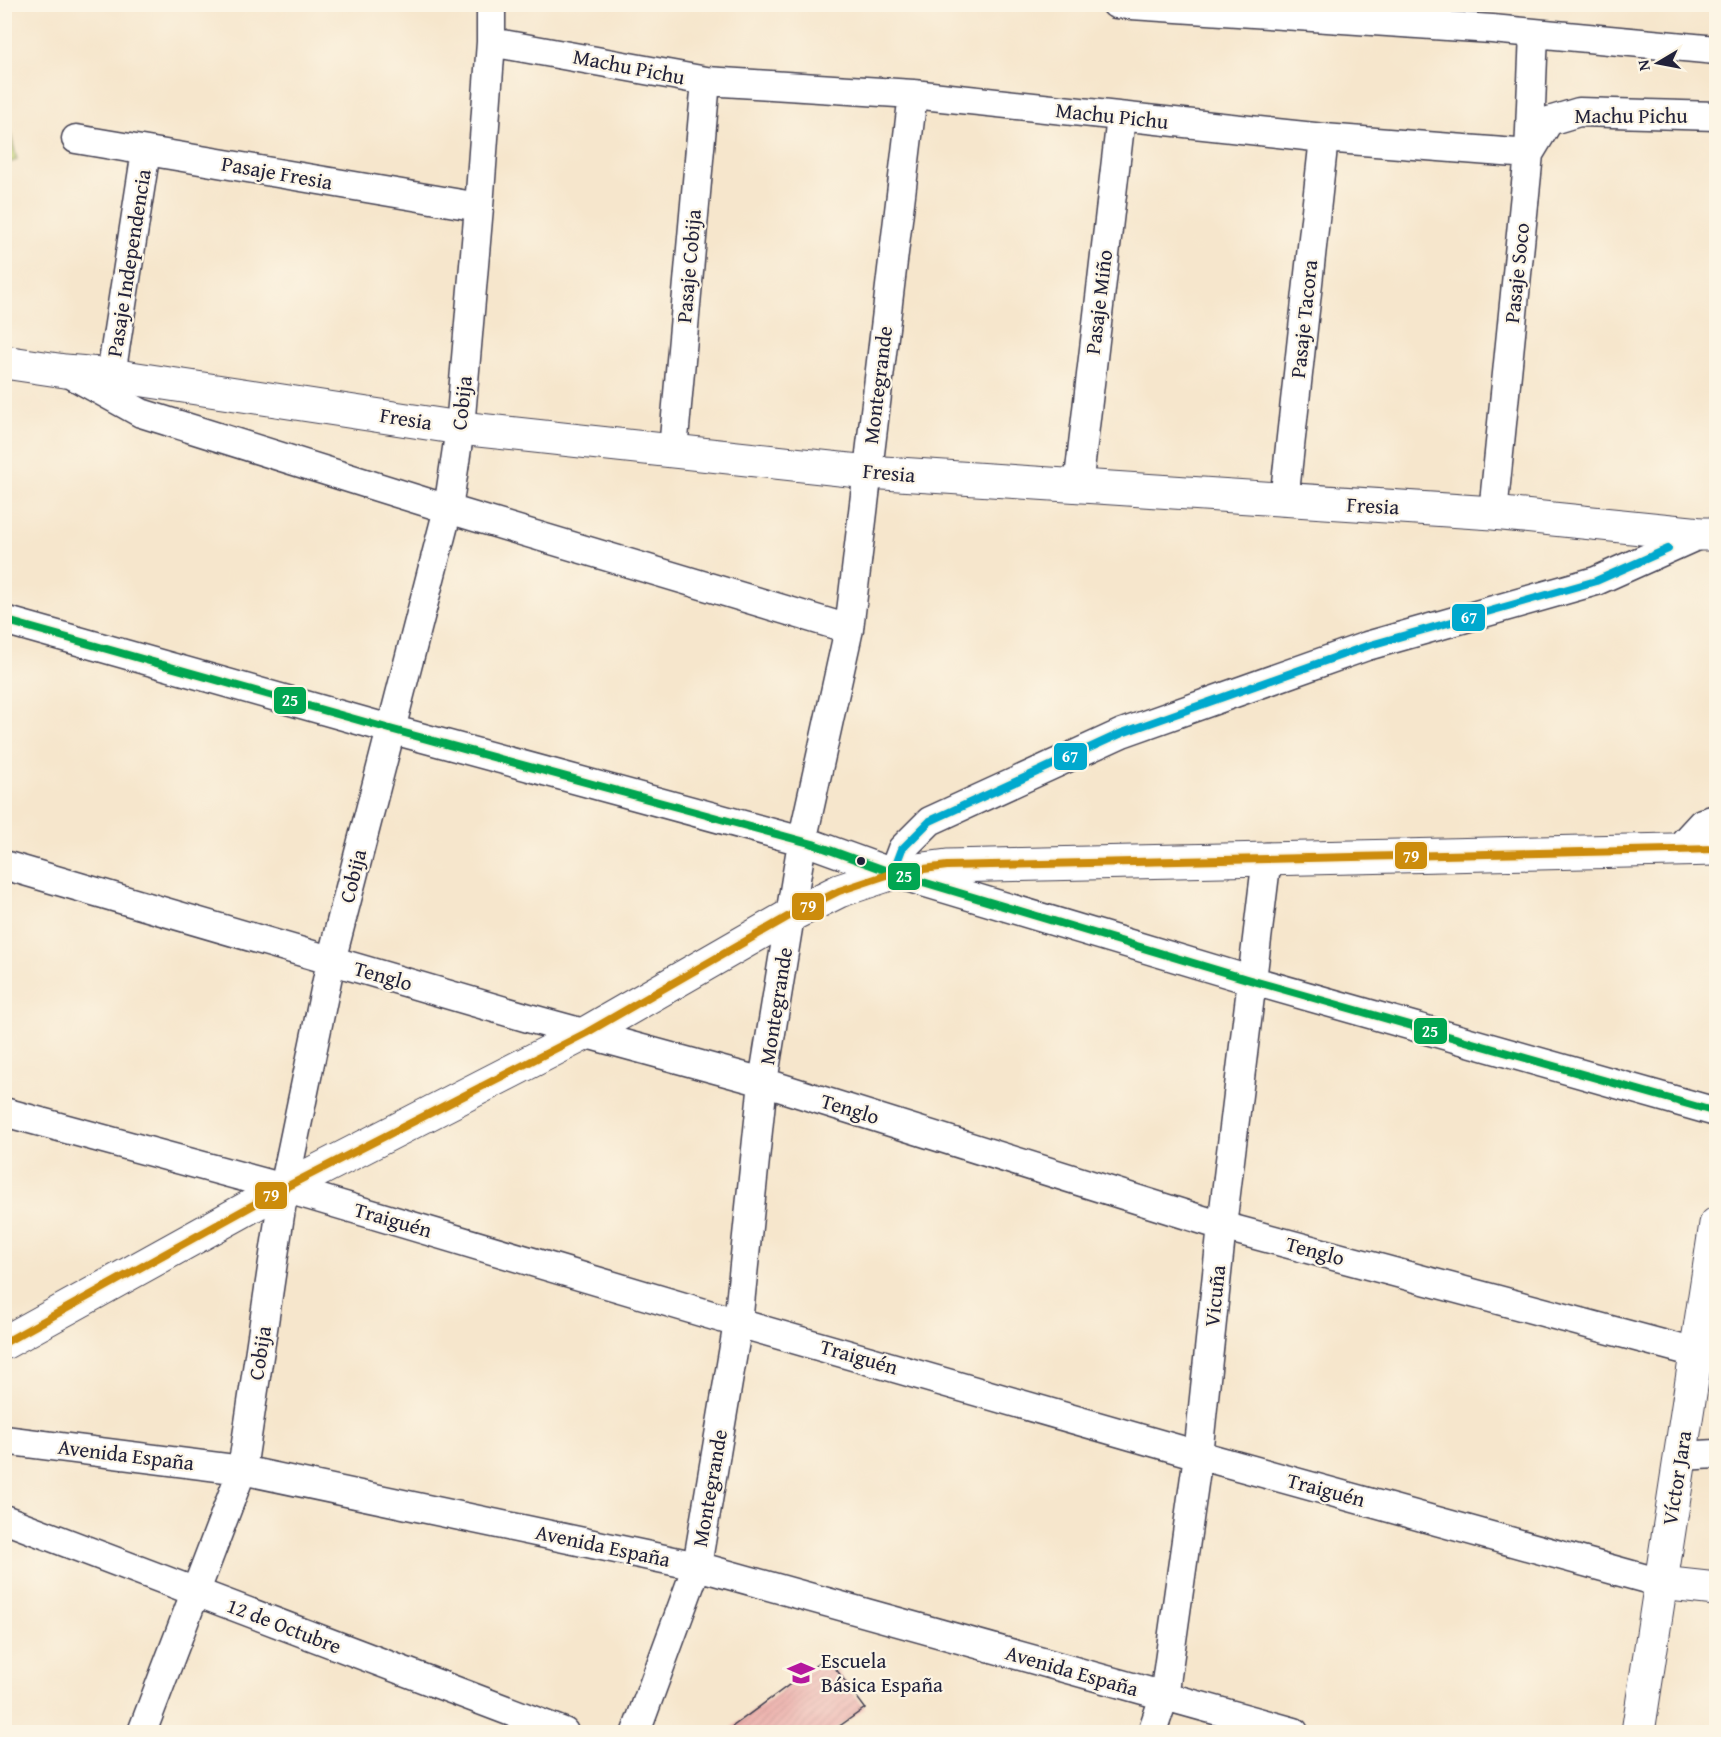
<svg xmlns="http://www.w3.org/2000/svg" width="1721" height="1737" font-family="'Gentium Book Plus',serif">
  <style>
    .green { fill: #c3d375; stroke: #727a58; stroke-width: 1.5 }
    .building { fill: url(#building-hatch) }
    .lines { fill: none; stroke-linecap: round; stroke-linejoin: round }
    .service-casing { stroke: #423f51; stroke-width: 17 }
    .minor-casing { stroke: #423f51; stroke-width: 31 }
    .tertiary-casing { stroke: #423f51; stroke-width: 35 }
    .secondary-casing { stroke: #423f51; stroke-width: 35 }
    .service { stroke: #fff; stroke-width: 15 }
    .minor { stroke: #fff; stroke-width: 28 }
    .tertiary { stroke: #fff; stroke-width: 33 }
    .secondary { stroke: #fff; stroke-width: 33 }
    .bus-1-casing { stroke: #fcf5e5; stroke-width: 12 }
    .bus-2-casing { stroke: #fcf5e5; stroke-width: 12 }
    .bus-3-casing { stroke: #fcf5e5; stroke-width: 12 }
    .bus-1 { stroke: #00a651; stroke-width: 8 }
    .bus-2 { stroke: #00a9ce; stroke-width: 8 }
    .bus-3 { stroke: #cc8c0c; stroke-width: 8 }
    .bus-dot { fill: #22223b; stroke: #fcf5e5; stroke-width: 2 }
    .labels { text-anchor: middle; stroke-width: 4.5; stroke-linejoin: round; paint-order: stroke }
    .street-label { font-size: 21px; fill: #22223b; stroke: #fcf5e5 }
    .poi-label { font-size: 21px; fill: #22223b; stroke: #fcf5e5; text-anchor: start }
    .line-badge { stroke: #fcf5e5; stroke-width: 2 }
    .badge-label { font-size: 16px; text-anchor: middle; font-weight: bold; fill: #fff }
  </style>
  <defs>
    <pattern id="building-hatch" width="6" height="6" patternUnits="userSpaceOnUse" patternTransform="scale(1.5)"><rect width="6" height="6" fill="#ecaeaa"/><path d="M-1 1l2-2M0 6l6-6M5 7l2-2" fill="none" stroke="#ca9593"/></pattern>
  </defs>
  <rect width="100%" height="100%" fill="#fcf5e5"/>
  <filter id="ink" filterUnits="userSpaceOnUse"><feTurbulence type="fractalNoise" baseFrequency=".0167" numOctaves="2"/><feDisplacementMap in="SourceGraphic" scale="12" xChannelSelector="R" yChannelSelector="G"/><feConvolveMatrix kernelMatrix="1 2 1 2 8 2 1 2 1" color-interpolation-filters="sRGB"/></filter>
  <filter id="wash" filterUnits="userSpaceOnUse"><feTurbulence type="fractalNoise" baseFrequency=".008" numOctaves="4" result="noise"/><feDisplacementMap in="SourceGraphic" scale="24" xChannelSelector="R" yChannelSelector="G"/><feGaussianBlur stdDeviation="1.35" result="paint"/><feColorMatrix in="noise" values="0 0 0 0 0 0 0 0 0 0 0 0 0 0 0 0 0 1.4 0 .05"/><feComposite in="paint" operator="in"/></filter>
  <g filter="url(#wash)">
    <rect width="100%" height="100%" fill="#f6e6cc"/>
    <path class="green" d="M4 109 17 160 5 164H4Z"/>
    <g id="blocks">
      <path class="building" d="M827 1657 865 1708 831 1732H736L732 1727Z"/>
    </g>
  </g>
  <g filter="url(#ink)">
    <use href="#blocks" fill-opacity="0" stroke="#423f51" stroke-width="1.5"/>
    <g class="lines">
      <defs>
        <path id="service" d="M1376 4 1408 13"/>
        <path id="minor" d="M1116 4 1492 29 1716 50
          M491 42 706 81 913 94 1324 138 1529 154 1549 121 1579 112 1716 116
          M76 139 479 207
          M67 372 141 413 448 509 849 629
          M111 375 146 151
          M673 450 706 81
          M1078 487 1121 117
          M1284 501 1324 138
          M1493 513 1529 154 1534 33
          M4 620 390 729 813 844 893 873 1250 980 1716 1112
          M1678 849 1702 823 1716 819
          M4 865 532 1019 763 1082 1222 1226 1696 1353
          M893 873 902 849 930 821 1122 733 1367 646 1596 581 1701 534
          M4 1112 284 1188 738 1323 1198 1455 1661 1583
          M4 1440 242 1470 697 1566 1294 1732
          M1681 1456 1716 1454
          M4 1519 564 1732
          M142 1732 242 1470 284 1188 331 961 448 509 460 428 479 207 491 42V4
          M636 1732 697 1566 700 1548 738 1323 763 1082 802 842 849 629 913 94
          M1152 1732 1164 1697 1198 1455 1222 1226 1267 857"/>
        <path id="tertiary" d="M4 362 65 371 111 375 460 428 868 472 1493 513 1701 534H1716
          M1661 1583 1716 1589"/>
        <path id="secondary" d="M4 1343 284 1188 586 1033 791 915 839 891 893 873 947 866 1716 849
          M1638 1732 1716 1224"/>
      </defs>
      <use href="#service" class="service-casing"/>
      <use href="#minor" class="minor-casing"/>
      <use href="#tertiary" class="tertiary-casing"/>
      <use href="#secondary" class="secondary-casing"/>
      <use href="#service" class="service"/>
      <use href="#minor" class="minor"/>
      <use href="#tertiary" class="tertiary"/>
      <use href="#secondary" class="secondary"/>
      <defs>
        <path id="bus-1" d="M4 620 390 729 813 844 893 873 1250 980 1716 1112"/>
        <path id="bus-2" d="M896 865 902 849 930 821 1122 733 1367 646 1596 581 1668 549"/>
        <path id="bus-3" d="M4 1343 284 1188 586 1033 791 915 839 891 893 873 947 866 1716 849"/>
      </defs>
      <use href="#bus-1" class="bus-1-casing"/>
      <use href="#bus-2" class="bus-2-casing"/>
      <use href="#bus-3" class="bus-3-casing"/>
      <use href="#bus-1" class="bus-1"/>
      <use href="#bus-2" class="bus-2"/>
      <use href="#bus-3" class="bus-3"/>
    </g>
  </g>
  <defs>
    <symbol id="school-bare" viewBox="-9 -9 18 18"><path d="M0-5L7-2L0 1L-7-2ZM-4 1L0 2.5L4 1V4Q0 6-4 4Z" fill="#b5179e" stroke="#fcf5e5" stroke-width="2.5" paint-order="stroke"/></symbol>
  </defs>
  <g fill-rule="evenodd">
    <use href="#school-bare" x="782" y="1654" width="38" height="38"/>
  </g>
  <circle class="bus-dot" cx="861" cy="861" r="5"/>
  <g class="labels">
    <g class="street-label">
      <text transform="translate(629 67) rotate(11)" y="7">Machu Pichu</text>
      <text transform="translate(1112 116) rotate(6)" y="7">Machu Pichu</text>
      <text x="1631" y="123">Machu Pichu</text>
      <text transform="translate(277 173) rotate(10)" y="7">Pasaje Fresia</text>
      <text transform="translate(129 263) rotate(-81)" y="7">Pasaje Independencia</text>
      <text transform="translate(689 266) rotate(-85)" y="7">Pasaje Cobija</text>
      <text transform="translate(1517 273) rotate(-84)" y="7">Pasaje Soco</text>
      <text transform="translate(1099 302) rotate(-83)" y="7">Pasaje Miño</text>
      <text transform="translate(1304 319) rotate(-84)" y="7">Pasaje Tacora</text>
      <text transform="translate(878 385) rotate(-83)" y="7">Montegrande</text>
      <text transform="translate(462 403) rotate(-84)" y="7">Cobija</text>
      <text transform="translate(406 419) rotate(9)" y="7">Fresia</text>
      <text transform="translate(889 473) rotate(5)" y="7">Fresia</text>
      <text transform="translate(1373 506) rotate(3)" y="7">Fresia</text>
      <text transform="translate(353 876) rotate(-76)" y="7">Cobija</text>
      <text transform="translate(383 976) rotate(16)" y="7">Tenglo</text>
      <text transform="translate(776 1006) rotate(-81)" y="7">Montegrande</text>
      <text transform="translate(850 1109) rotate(17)" y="7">Tenglo</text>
      <text transform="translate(393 1220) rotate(16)" y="7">Traiguén</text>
      <text transform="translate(1315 1251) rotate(15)" y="7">Tenglo</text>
      <text transform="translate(1215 1296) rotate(-84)" y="7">Vicuña</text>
      <text transform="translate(260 1353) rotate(-81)" y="7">Cobija</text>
      <text transform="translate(859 1357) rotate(16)" y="7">Traiguén</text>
      <text transform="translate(126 1455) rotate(7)" y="7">Avenida España</text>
      <text transform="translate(1677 1478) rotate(-81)" y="7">Víctor Jara</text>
      <text transform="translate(710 1488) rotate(-80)" y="7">Montegrande</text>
      <text transform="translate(1326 1490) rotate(15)" y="7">Traiguén</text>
      <text transform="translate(603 1546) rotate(12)" y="7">Avenida España</text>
      <text transform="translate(284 1626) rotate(21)" y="7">12 de Octubre</text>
      <text transform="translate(1072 1671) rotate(16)" y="7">Avenida España</text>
    </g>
    <g class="poi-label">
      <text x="821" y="1668">Escuela<tspan x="821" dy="24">Básica España</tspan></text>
    </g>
  </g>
  <g class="line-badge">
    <rect x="1451" y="603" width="35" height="29" rx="6" fill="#00a9ce"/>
    <rect x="273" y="686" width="34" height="29" rx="6" fill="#00a651"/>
    <rect x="1053" y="742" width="35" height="29" rx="6" fill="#00a9ce"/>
    <rect x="1394" y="841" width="34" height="29" rx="6" fill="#cc8c0c"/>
    <rect x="887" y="862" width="34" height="29" rx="6" fill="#00a651"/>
    <rect x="791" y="892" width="34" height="29" rx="6" fill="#cc8c0c"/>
    <rect x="1413" y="1017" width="35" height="28" rx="6" fill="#00a651"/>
    <rect x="254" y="1181" width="34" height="29" rx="6" fill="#cc8c0c"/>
  </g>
  <g class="badge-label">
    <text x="1469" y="623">67</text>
    <text x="290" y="706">25</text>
    <text x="1070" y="762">67</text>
    <text x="1411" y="862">79</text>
    <text x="904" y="882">25</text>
    <text x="808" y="912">79</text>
    <text x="1430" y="1037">25</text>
    <text x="271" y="1201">79</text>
  </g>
  <rect width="1721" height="1737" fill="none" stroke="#fcf5e5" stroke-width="24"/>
  <g transform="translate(1658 63) rotate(260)" stroke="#fcf5e5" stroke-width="4.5" paint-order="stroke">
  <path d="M0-4.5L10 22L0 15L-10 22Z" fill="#22223b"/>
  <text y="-9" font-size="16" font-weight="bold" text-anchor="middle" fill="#22223b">N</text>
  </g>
</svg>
